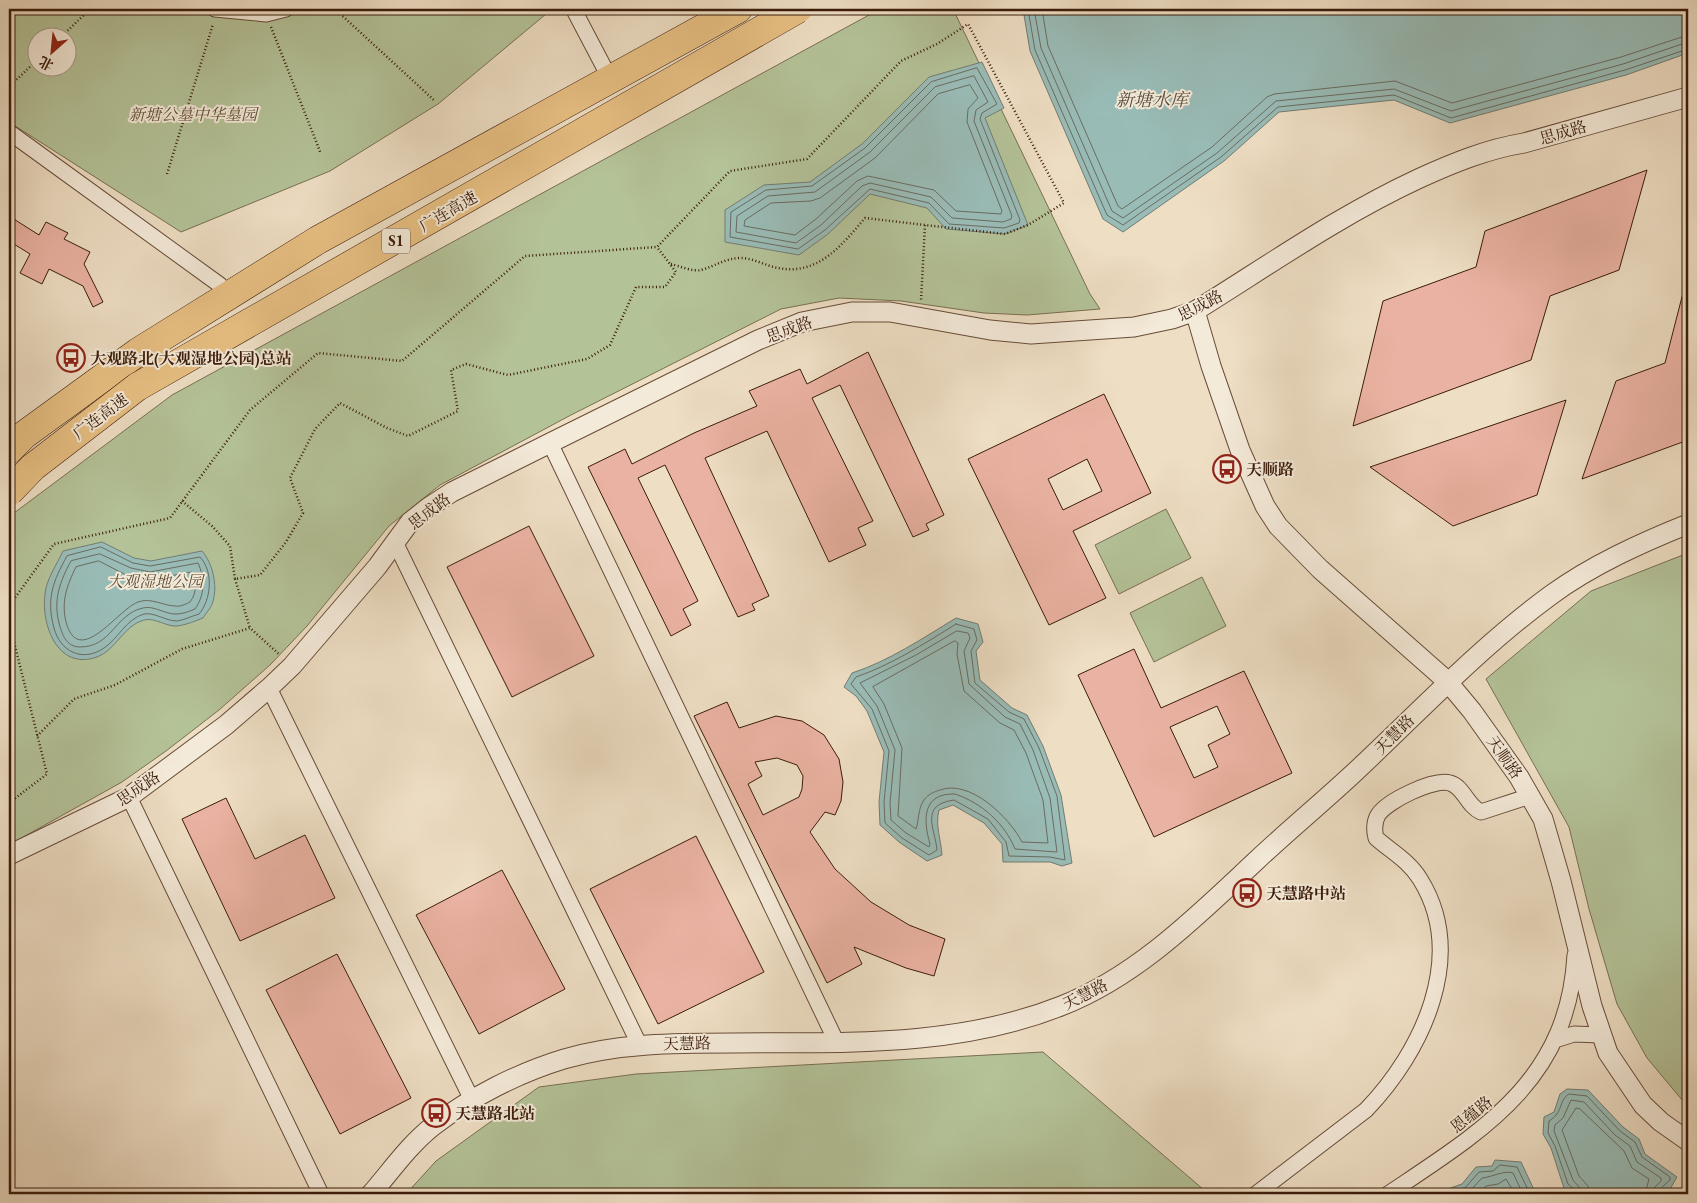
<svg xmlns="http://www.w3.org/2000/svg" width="1697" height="1203" font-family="'EB Garamond','Noto Serif SC',serif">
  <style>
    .green { fill: #b4c298; stroke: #786f52; fill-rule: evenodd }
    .water { fill: #99bcb7; stroke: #737c72 }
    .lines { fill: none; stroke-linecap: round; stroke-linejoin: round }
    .shore { stroke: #6a6c61; stroke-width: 1 }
    .building { fill: #eab2a2; stroke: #3b1c0b; fill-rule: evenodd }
    .minor-casing { stroke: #684c39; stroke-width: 17 }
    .tertiary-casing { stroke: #684c39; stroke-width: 21 }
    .motorway-casing { stroke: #3b1c0b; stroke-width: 29 }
    .path { stroke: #3b1c0b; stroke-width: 2.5; stroke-dasharray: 1 2.5; stroke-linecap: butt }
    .minor { stroke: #f4ead9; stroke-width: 15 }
    .tertiary { stroke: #f4ead9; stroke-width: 19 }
    .motorway { stroke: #e7bf82; stroke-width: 28 }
    .motorway-bridge-casing { stroke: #3b1c0b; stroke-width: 29; stroke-linecap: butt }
    .motorway-bridge { stroke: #e7bf82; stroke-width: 28 }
    .labels { text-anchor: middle; stroke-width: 4; stroke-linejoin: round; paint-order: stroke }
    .shield { fill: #f4ead9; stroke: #725a49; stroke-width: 1 }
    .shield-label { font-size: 15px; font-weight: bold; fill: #3b1c0b }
    .park-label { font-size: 16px; font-style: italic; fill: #5f4e35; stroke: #f4ead9 }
    .street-label { font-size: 16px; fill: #3b1c0b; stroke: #f4ead9 }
    .poi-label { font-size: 16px; font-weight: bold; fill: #3b1c0b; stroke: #f4ead9; text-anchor: start }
    .water-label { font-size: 18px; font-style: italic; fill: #574c3f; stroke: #f4ead9 }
  </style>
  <rect width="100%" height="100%" fill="#eedec4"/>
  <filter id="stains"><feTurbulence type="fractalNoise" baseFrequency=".004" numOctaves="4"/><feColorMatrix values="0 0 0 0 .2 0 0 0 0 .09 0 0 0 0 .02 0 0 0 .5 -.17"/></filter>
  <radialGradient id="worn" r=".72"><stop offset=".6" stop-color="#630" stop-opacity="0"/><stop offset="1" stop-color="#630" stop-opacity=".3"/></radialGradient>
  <path class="green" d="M9 9H552L438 104 330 171 181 232 9 122ZM38 38H68V68H38Z
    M880 9H953L1090 294 1100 309 1027 315 984 313 901 301 839 298 781 309 571 415 440 485 389 526 307 626 270 665 219 710 166 751 122 782 9 845V519L14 513 172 395Z
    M1166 509 1191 558 1119 594 1095 545Z
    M1688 553V1107L1647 1058 1617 1004 1589 909 1569 827 1486 679 1591 591Z
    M1202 577 1226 626 1154 662 1130 613Z
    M1043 1052 1204 1190 1200 1194H406L436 1161 539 1087 636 1074Z"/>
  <path class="water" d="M1023 9H1688V53L1626 75 1450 123 1394 100 1279 112 1224 161 1123 232 1103 219 1030 51Z
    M982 62 1004 108 985 118 1028 225 1005 234 946 229 927 208 870 194 828 234 799 255 725 242V210L764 185 810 182 862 144 929 77Z
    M102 542 134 558 151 561 202 551C212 562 218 585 213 601 212 607 206 613 203 618 195 621 186 625 177 626 167 627 154 617 144 620 124 625 116 650 97 657 57 671 41 624 45 594 46 580 57 564 63 551Z
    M956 618 978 624 983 642 976 651 980 680 1012 708 1027 715 1043 746 1061 795 1072 863 1062 866 1050 862H1003L1002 844 984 823 953 805 939 810C935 826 941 839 942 855L927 861 899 842 880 825 879 802 884 752 867 711 856 696 844 687 852 673C889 661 923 638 956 618Z
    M1567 1089 1588 1090 1623 1127 1639 1139 1645 1154 1677 1177 1669 1191 1653 1194H1573L1564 1188 1551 1148 1543 1134 1544 1117 1554 1112 1560 1094Z
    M1495 1160 1521 1162 1536 1194H1440L1442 1191 1462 1184 1476 1167 1492 1166Z"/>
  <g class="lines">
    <path class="shore" d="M1028 9 1035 50 1107 215 1123 225 1221 157 1278 107 1394 95 1451 118 1625 70 1688 49
      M1034 9 1041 48 1112 211 1123 218 1217 153 1276 101 1394 89 1451 111 1623 64 1688 42
      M1042 9 1048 46 1118 206 1122 209 1212 147 1267 97 1274 94 1395 81 1452 103 1621 57 1688 35
      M977 68 997 104 982 113 980 119 1020 220 1019 223 1004 228 949 224 929 203 870 189 825 230 798 249 730 237 731 212 766 190 812 186 865 148 931 82Z
      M974 76 988 102 976 110 974 121 1012 216 1011 219 1003 222 952 218 931 197 870 183 862 186 821 225 796 243 736 232 737 216 768 196 815 192 870 152 935 87Z
      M970 85 978 98 968 109 967 122 1002 211 1001 214 956 211 934 190 868 176 857 181 816 219 795 235 744 226 745 220 771 203 811 201 820 198 875 158 938 94Z
      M101 547 133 563 150 566 200 557C214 572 211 600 199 614 192 616 184 620 177 621 166 621 154 612 144 614 126 619 118 639 104 648 82 663 60 651 54 628 46 599 53 581 67 556Z
      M100 554 131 568 150 572 198 563C205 578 205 595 195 609 190 611 183 614 177 614 166 615 154 605 143 608 115 614 112 647 80 647 66 647 62 634 59 623 53 600 60 581 71 561Z
      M99 561 128 576 148 580 192 572C197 581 197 593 190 602 186 604 180 607 176 606 163 606 151 597 138 602 117 610 79 669 66 622 61 601 67 585 76 567Z
      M956 624 974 629 977 640 971 651 975 683 1009 712 1024 719 1039 748 1057 796 1065 860 1050 857 1009 856 1006 842 988 819 954 800C919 805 935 828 937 850L929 855 902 838 885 823 884 802 889 751 872 709 851 684 856 677C891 665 924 644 956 624Z
      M957 631 968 633 970 638 964 651 969 684 1005 717 1020 724 1033 750 1050 798 1057 852 1015 849C1005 824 982 803 955 794 922 793 923 820 930 844L929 847 906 833 891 820 890 803 895 750 877 706 860 683 916 655Z
      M955 641 958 643 957 654 964 691 1000 723 1014 730 1026 753 1043 800 1048 843 1022 842C1009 817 970 779 940 790 934 792 928 794 924 800 918 808 919 820 916 829L898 816 902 748 884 704 873 687Z
      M1447 1194 1465 1188 1479 1172 1493 1171 1500 1165 1517 1167 1530 1194
      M1467 1194 1482 1178C1493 1177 1503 1170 1513 1173L1523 1194
      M1478 1194 1486 1186 1498 1184 1506 1179 1515 1194
      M1575 1194 1574 1189 1568 1184 1555 1146 1548 1133 1549 1121C1564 1112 1558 1101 1569 1094L1587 1096 1620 1131 1635 1142 1642 1157 1670 1177V1180L1660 1189 1659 1194
      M1581 1194 1579 1187 1573 1180 1554 1131 1555 1125 1563 1118 1571 1100 1584 1102 1615 1135 1630 1146 1637 1162 1661 1178V1181L1655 1187 1653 1194
      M1589 1194 1588 1186 1579 1176 1562 1130 1576 1108 1580 1109 1624 1151 1632 1168 1649 1179 1645 1194"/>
  </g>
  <path class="building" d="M1647 170 1619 270 1550 296 1531 360 1353 426 1383 301 1476 267 1485 231Z
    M9 216 39 235 46 222 68 233 64 239 90 252 84 264 103 302 93 307 83 286 49 269 42 284 20 273 30 254 9 241Z
    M1684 289 1688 290V440L1582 479 1616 381 1665 363Z
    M868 352 944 515 926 524 929 530 913 537 840 385 812 398 873 521 858 528 866 545 829 562 767 431 705 458 769 596 752 604 755 610 738 617 665 465 638 478 698 601 683 609 691 625 671 636 588 467 625 449 632 464 694 433 757 406 749 391 800 369 807 384Z
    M1104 394 1151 493 1073 531 1106 598 1049 625 968 459ZM1087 459 1102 491 1063 510 1048 479Z
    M1566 400 1537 495 1453 526 1370 467Z
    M529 526 594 656 512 697 447 567Z
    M1134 649 1161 708 1244 671 1292 773 1154 837 1078 675ZM1217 706 1230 734 1208 745 1218 767 1194 778 1170 727Z
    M727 702 739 728 776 716 802 721 824 735 839 759 843 782 841 801 835 815 825 812 810 832 835 869 871 902 909 925 945 939 934 976 906 968 854 947 862 964 827 983 694 716ZM777 758 797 765 803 776 802 789 799 797 763 815 748 784 762 776 755 762Z
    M226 798 255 859 305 835 335 898 240 941 182 819Z
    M696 836 764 972 658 1024 590 889Z
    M502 870 565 989 479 1034 416 915Z
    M337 954 411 1098 340 1134 266 990Z"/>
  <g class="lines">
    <defs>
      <path id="minor" d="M215 9 266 14 286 9
        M579 9 575 12 606 71
        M9 132 220 285
        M550 443 836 1041
        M395 542 640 1046
        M269 688 472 1100
        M129 797 321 1194
        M1555 1040 1574 1034 1600 1035
        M1256 1194 1366 1110C1422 1052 1468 956 1420 879 1409 861 1392 852 1376 838 1374 830 1374 822 1378 815 1387 801 1434 778 1450 783 1464 787 1467 806 1481 812L1530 796
        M1388 1194C1482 1131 1568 1081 1575 955"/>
      <path id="tertiary" d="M1195 311 1211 366 1240 450 1265 506 1278 526 1320 569 1447 681 1472 711 1519 777 1543 819 1561 881 1592 1006 1608 1053 1643 1105 1661 1122 1688 1141
        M9 855 129 797 226 725 269 688 292 666 377 567 410 522 429 507 452 492 550 443 758 340 802 322 852 312H890L990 330 1031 334 1134 327 1172 319 1195 311C1269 265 1340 215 1420 178 1453 163 1487 149 1524 143L1688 97
        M371 1194C391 1171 409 1145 433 1126 471 1097 518 1073 564 1059 619 1043 676 1043 733 1043 844 1042 955 1048 1061 1006 1138 976 1199 914 1258 859 1290 829 1324 801 1356 771 1420 711 1480 647 1551 595 1592 565 1641 543 1688 524"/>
      <path id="motorway" d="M9 450 24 435 138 352 318 240 738 9"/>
    </defs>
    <use href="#minor" class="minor-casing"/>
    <use href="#tertiary" class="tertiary-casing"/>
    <use href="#motorway" class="motorway-casing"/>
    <path class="path" d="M335 9 435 101
      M271 27 321 154
      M60 38 90 9
      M9 87 38 59
      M167 174 213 24
      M671 264C679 266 693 272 701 270 716 266 725 258 741 258 753 258 766 266 778 268 818 276 842 245 865 218L925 225
      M182 501 212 526 230 546 235 579 260 575 286 542 303 513 290 478 315 429 340 403 387 428 408 436 458 411 451 370 466 364 508 375 587 359 610 345 636 287H665L676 272 657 247
      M235 579 250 628
      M9 606 54 544 170 518 250 410 318 353 402 361 525 256 657 247 730 171 807 159 901 61 937 44 968 24 1064 203 1028 225 1005 234 925 225 921 301
      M9 622 47 774 9 803
      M37 736 74 699 115 685 182 649 250 628 280 655"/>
    <use href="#minor" class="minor"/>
    <use href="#tertiary" class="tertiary"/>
    <use href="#motorway" class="motorway"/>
    <defs>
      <path id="motorway-bridge" d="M9 492 33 467 137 387 798 9"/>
    </defs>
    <use href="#motorway-bridge" class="motorway-bridge-casing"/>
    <use href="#motorway-bridge" class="motorway-bridge"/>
  </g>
  <defs>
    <symbol id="bus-ring" viewBox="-11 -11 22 22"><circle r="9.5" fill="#f4ead9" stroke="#8f2418" stroke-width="1.5"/><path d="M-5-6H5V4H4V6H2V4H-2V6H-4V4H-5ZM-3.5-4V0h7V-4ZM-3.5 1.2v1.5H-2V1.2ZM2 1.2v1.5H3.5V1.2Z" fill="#8f2418"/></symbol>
  </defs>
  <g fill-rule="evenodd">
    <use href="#bus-ring" x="55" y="342" width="32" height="32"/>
    <use href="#bus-ring" x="1211" y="453" width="32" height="32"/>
    <use href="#bus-ring" x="1231" y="877" width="32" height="32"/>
    <use href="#bus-ring" x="420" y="1097" width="32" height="32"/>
  </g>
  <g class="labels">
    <rect class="shield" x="382" y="228.5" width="28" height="25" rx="4"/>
    <g class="shield-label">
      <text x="396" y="246">S1</text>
    </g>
    <g class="park-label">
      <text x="193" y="120">新塘公墓中华墓园</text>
      <text x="155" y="587">大观湿地公园</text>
    </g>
    <g class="street-label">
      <text transform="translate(1563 132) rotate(-16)" y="6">思成路</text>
      <text transform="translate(448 211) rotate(-30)" y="6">广连高速</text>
      <text transform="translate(1200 305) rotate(-27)" y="6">思成路</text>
      <text transform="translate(789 329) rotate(-20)" y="6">思成路</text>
      <text transform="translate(100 416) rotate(-37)" y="6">广连高速</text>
      <text transform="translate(429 511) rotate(-38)" y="6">思成路</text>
      <text transform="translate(1394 734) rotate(-45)" y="6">天慧路</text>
      <text transform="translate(1505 757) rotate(55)" y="6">天顺路</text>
      <text transform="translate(138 788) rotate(-34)" y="6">思成路</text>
      <text transform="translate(1085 994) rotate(-27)" y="6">天慧路</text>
      <text transform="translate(687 1043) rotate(-1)" y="6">天慧路</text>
      <text transform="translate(1471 1114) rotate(-39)" y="6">恩蕴路</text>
    </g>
    <g class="poi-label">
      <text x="90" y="364">大观路北(大观湿地公园)总站</text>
      <text x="1246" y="475">天顺路</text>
      <text x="1266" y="899">天慧路中站</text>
      <text x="455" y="1119">天慧路北站</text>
    </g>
    <g class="water-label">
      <text x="1152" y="106">新塘水库</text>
    </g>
  </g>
  <rect width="1697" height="1203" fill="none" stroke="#eedec4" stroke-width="30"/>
  <rect x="10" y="10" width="1677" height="1183" fill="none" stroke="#3b1c0b" stroke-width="2.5"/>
  <rect x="15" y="15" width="1667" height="1173" fill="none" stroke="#3b1c0b"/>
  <g transform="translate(52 52) rotate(207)"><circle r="24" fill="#f4ead9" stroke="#aa9887"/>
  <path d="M0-4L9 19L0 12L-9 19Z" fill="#8f2418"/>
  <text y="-8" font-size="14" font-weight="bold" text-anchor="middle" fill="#3b1c0b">北</text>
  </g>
  <rect width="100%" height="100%" filter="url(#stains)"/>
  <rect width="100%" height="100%" fill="url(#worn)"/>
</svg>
